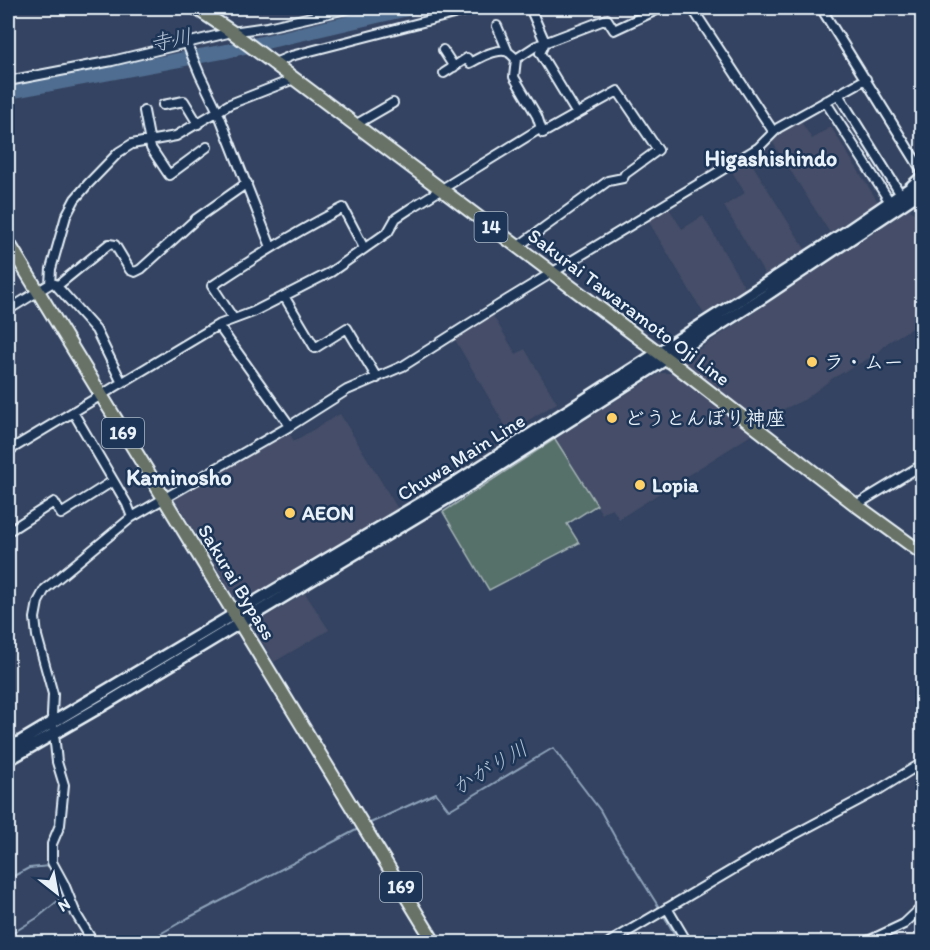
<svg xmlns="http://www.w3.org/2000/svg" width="930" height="950" font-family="Itim,'Klee One',sans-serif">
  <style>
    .built { fill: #444d68 }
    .green { fill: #576f6b; stroke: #a0b0b2; stroke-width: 1.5 }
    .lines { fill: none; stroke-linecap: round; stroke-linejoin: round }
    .stream { stroke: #8da2ba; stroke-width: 2 }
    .river { stroke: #506d90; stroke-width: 14 }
    .minor-casing { stroke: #e8f1f8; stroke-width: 12 }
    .secondary-casing { stroke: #e8f1f8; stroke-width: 15 }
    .primary-casing { stroke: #e8f1f8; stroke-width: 16 }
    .trunk-casing { stroke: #e8f1f8; stroke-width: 16 }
    .minor { stroke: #1d3557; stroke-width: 8 }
    .secondary { stroke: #1d3557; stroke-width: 10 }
    .primary { stroke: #687266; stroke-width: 12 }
    .trunk { stroke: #687266; stroke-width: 12 }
    .poi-dot { fill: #ffd166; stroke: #1d3557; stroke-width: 2 }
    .labels { text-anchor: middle; stroke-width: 5; stroke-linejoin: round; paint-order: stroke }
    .shield { fill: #1d3557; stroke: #abb9c8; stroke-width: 1.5 }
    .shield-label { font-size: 18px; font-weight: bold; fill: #e8f1f8 }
    .street-label { font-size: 20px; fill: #e8f1f8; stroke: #1d3557 }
    .poi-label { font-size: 20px; font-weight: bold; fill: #e8f1f8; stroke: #1d3557; text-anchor: start }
    .water-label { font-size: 21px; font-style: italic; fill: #b3c3d4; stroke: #1d3557 }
    .quarter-label { font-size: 22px; font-weight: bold; fill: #e8f1f8; stroke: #1d3557 }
  </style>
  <rect width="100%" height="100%" fill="#344361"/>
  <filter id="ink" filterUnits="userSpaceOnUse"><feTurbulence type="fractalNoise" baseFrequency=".0167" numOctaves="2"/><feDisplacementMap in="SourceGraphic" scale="12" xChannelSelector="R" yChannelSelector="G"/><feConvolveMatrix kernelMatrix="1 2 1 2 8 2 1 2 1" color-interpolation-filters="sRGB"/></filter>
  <g filter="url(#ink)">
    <path class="built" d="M800 120 812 139 831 127 878 202 830 233 771 140 776 134Z
      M749 159 805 249 765 275 724 206 745 193 731 170Z
      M668 207 682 229 703 216 745 288 704 314 647 219Z
      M922 208V322L887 343 877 354 833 378 804 400 779 411 764 424 683 365 687 357 909 209 914 213Z
      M492 314 516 354 525 349 557 403 522 424 510 434 454 338Z
      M660 373H673L756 432 619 519 612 508 602 514 555 439Z
      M340 414 398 509 246 599 235 598 175 500 176 496 288 431 294 441Z
      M305 593 329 630 274 662 257 633 261 620Z"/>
    <path class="green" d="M555 439 597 505 567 524 579 543 489 590 443 512Z"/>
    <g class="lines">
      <path class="stream" d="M368 824 436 793 449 810 553 748 600 810 616 839 660 909
        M8 879 29 868 50 866
        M663 914 679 942
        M8 936 37 918 65 895
        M146 942 188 918 360 828
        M855 942 895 924 908 915"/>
      <path class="river" d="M8 92 227 51 412 8"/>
      <defs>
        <path id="minor" d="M530 8 545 42 540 53 577 114
          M692 8 773 131
          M821 8 922 171
          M918 8 922 13
          M497 26 508 52
          M187 44 200 75 218 112 271 247
          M443 50 454 67
          M516 59 536 46 607 19 614 30 661 8
          M516 59 514 77 537 116 541 128
          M272 64 291 56 477 8
          M444 73 467 58 470 63C479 58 498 47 508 52 509 52 515 58 516 59
          M8 81 112 61 232 32 267 27 351 8
          M838 94 901 195
          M825 101 890 202
          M163 105 184 101 198 124
          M144 111 151 148 169 175 207 147
          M355 125 393 103
          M55 284 96 330 122 383
          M57 286 109 244 115 245 130 270 135 272 141 269 196 219 247 183
          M284 296 315 348 347 328 377 378
          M8 310 50 284 51 269 66 216 75 199 88 184 119 152 132 144 176 136 230 104 294 79
          M233 318 212 286C254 258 297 231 343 208L364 248
          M218 325 290 426
          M73 412 127 504 132 517
          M8 451 218 325 253 312 331 272 388 232 396 218 411 208 541 128 543 133 618 91 658 150 625 174 623 178 608 181 517 247
          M856 505 922 465
          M12 529 54 502 61 514 113 481
          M667 908 687 942
          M93 942 76 914 64 884 52 862V844L60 825 64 785 57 762 52 715 53 694 37 636 35 618 38 602 45 589 132 517 290 426 347 390 403 366 507 300 758 148 778 128 866 79
          M610 942 771 847 880 789 922 763
          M866 942 904 924 922 907"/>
        <path id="secondary" d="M8 749 458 481 846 232 909 189 922 177
          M8 760 107 703 464 488 765 296 922 191"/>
        <path id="primary" d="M196 8 232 32 675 365 856 505 922 553"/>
        <path id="trunk" d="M8 242 434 942"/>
      </defs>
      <use href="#minor" class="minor-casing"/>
      <use href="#secondary" class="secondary-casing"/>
      <use href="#primary" class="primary-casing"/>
      <use href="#trunk" class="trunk-casing"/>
      <use href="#minor" class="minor"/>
      <use href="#secondary" class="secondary"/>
      <use href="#primary" class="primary"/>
      <use href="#trunk" class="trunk"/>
    </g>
  </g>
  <g class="poi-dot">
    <circle cx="812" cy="362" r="6"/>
    <circle cx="612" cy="418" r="6"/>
    <circle cx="640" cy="485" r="6"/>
    <circle cx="290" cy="513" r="6"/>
  </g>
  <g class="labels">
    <g class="shield">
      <rect x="474.5" y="212" width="33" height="30" rx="4.5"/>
      <rect x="102" y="418" width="42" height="30" rx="4.5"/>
      <rect x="380" y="872" width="42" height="30" rx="4.5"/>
    </g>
    <g class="shield-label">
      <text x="491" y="233">14</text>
      <text x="123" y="439">169</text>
      <text x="401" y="893">169</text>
    </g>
    <g class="street-label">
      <text transform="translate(629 307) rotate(37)" y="7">Sakurai Tawaramoto Oji Line</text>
      <text transform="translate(461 457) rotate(-32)" y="7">Chuwa Main Line</text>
      <text transform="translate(237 582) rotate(59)" y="7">Sakurai Bypass</text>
    </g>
    <g class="poi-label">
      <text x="824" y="369">ラ・ムー</text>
      <text x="624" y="425">どうとんぼり神座</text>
      <text x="652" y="492">Lopia</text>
      <text x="302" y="520">AEON</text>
    </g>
    <g class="water-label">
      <text transform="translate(171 40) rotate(-11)" y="7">寺川</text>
      <text transform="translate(490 768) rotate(-31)" y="7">かがり川</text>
    </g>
    <g class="quarter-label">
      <text x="771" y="166">Higashishindo</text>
      <text x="179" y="485">Kaminosho</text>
    </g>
  </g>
  <rect width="930" height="950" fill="none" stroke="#1d3557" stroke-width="30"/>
  <rect x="15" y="15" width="900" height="920" fill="none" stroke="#e8f1f8" stroke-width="2" filter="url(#ink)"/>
  <g transform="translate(57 893) rotate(149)" stroke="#1d3557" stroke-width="4.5" paint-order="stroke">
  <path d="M0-4.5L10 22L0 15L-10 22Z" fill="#e8f1f8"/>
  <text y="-9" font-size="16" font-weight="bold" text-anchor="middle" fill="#e8f1f8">N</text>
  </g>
</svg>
